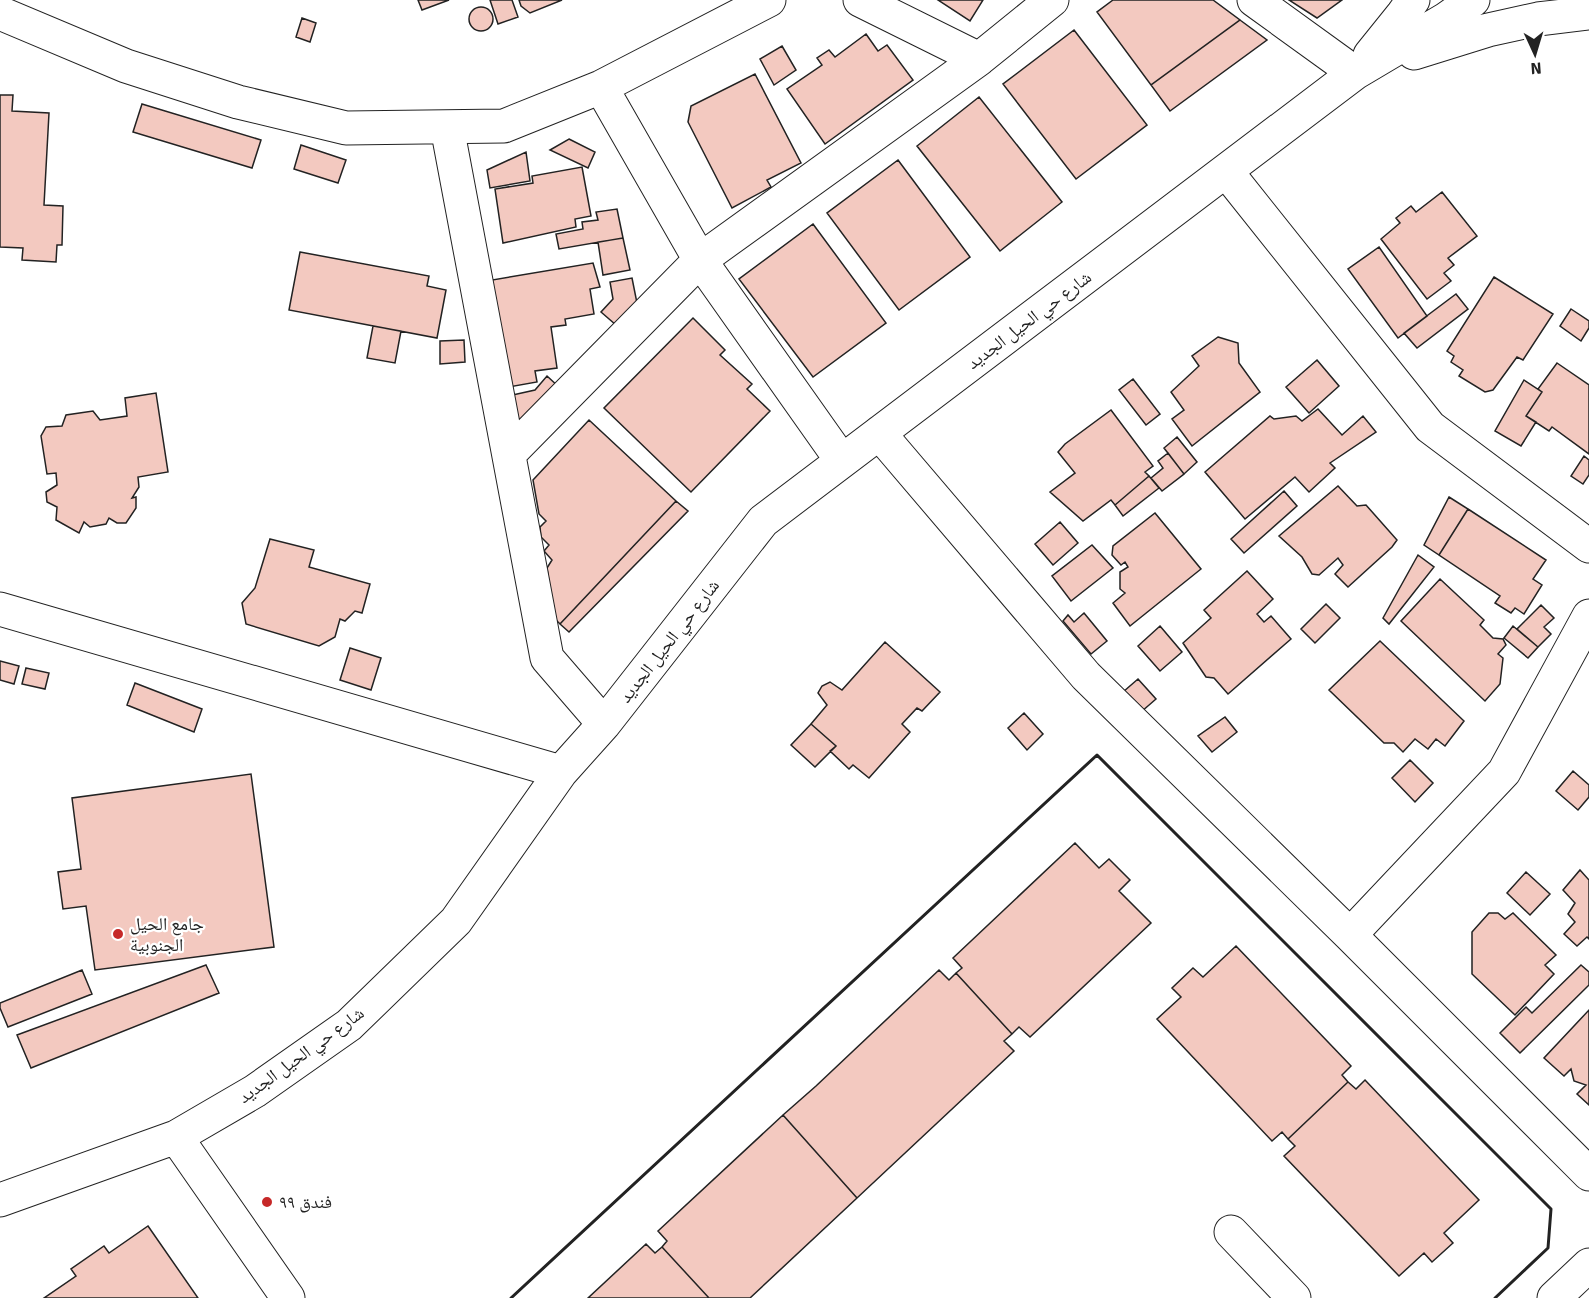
<svg xmlns="http://www.w3.org/2000/svg" width="1589" height="1298" font-family="Signika,'Noto Naskh Arabic',sans-serif">
  <style>
    .building { fill: #f3c9c0; stroke: #222; stroke-width: 1.5 }
    .lines { fill: none; stroke-linecap: round; stroke-linejoin: round }
    .minor-casing { stroke: #222; stroke-width: 35 }
    .minor { stroke: #fff; stroke-width: 33 }
    .wall { stroke: #222; stroke-width: 3 }
    .poi-dot { fill: #c62828; stroke: #fff; stroke-width: 2 }
    .labels { text-anchor: middle; stroke-width: 4.5; stroke-linejoin: round; paint-order: stroke }
    .street-label { font-size: 18px; fill: #222; stroke: #fff }
    .poi-label { font-size: 18px; fill: #222; stroke: #fff; text-anchor: start }
  </style>
  <rect width="100%" height="100%" fill="#fff"/>
  <path class="building" d="M418 0H449L422 10Z
    M490 0H512L518 17 498 24Z
    M519 0H562L530 13 521 6Z
    M938 0H983L970 21Z
    M1113 0H1213L1240 20 1151 85 1097 12Z
    M1289 0H1342L1317 18Z
    M469 19a12 12 0 1 1 24 0a12 12 0 1 1-24 0Z
    M302 18 316 23 310 42 296 37Z
    M1240 20 1267 40 1170 111 1151 85Z
    M1074 30 1147 125 1076 179 1003 84Z
    M866 34 878 51 887 45 913 80 825 144 787 89 822 65 817 58 829 50 835 57Z
    M782 46 796 70 774 85 760 59Z
    M755 74 801 163 767 180 771 187 732 208 688 122 691 106Z
    M0 95H13L12 111 49 113 44 205 63 206 62 245H57L56 262 22 260 23 248 0 247Z
    M979 97 1062 202 1000 251 917 146Z
    M142 104 261 140 252 168 133 132Z
    M569 139 595 152 588 168 550 150Z
    M301 145 346 160 338 183 294 169Z
    M526 152 530 181 490 188 487 170Z
    M898 160 970 257 899 310 827 213Z
    M582 167 591 216 575 219 576 227 503 243 495 189 533 183 532 176Z
    M1442 192 1477 236 1448 258 1454 265 1444 273 1451 281 1427 299 1381 239 1400 223 1396 218 1411 206 1416 212Z
    M617 209 623 238 559 249 556 234 583 229 582 222 598 220 596 212Z
    M813 224 886 323 813 377 739 279Z
    M623 238 630 270 603 275 598 242Z
    M1379 247 1427 316 1398 338 1348 269Z
    M300 252 429 276 427 286 446 290 437 338 289 310Z
    M593 263 600 287 590 289 594 314 565 319 566 325 551 327 557 368 535 371 537 382 509 387 492 280Z
    M1494 277 1553 314 1523 360 1517 357 1493 390 1485 392 1459 376 1463 370 1451 362 1454 356 1447 351Z
    M632 278 637 303 616 325 601 312 613 299 610 282Z
    M1456 294 1468 309 1417 348 1404 333Z
    M1571 309 1589 321V328L1581 341 1560 326Z
    M693 318 725 350 720 355 752 384 747 389 770 411 691 492 604 408Z
    M373 326 401 331 395 363 367 358Z
    M1218 337 1238 343 1239 363 1260 392 1192 446 1172 419 1184 410 1171 392 1199 366 1192 356Z
    M464 340 465 362 440 364V341Z
    M1317 360 1339 386 1309 413 1286 387Z
    M1557 363 1589 385V454L1552 427 1549 431 1526 416 1542 392 1538 389Z
    M547 376 560 388 515 434 508 396 535 390Z
    M1133 379 1160 414 1146 425 1119 390Z
    M1524 380 1542 392 1526 416 1536 422 1521 446 1495 431Z
    M156 393 168 472 138 477 139 487 132 498 136 497V508L126 523H117L109 518 106 524 90 527 84 522 79 533 56 520 57 507 47 502 46 492 57 485 56 473 47 474 41 436 46 427 62 426 66 415 93 411 100 420 127 416 125 398Z
    M1318 409 1342 435 1363 416 1376 432 1330 463 1335 468 1309 492 1295 477 1245 519 1205 472 1270 416 1274 419 1296 416 1302 421Z
    M1111 410 1153 466 1145 472 1149 476 1115 505 1111 500 1083 521 1050 492 1075 473 1058 452 1065 444Z
    M589 420 676 501 560 624 554 618 547 568 552 560 544 551 549 545 541 537 540 527 546 521 539 514 533 480Z
    M1177 437 1197 462 1184 474 1164 448Z
    M1168 453 1184 474 1162 491 1151 478 1163 468 1158 461Z
    M1584 456 1589 460V475L1583 484 1571 476Z
    M1149 476 1159 488 1123 516 1115 505Z
    M1338 486 1357 506 1366 505 1397 540 1392 547 1348 587 1335 574 1343 565 1338 558 1319 575 1312 574 1302 557 1279 536Z
    M1284 491 1297 506 1244 553 1231 539Z
    M1449 497 1468 509 1439 555 1424 545Z
    M676 501 688 511 569 632 560 624Z
    M1468 509 1546 560 1533 579 1542 585 1524 614 1515 608 1511 613 1495 603 1500 596 1439 555Z
    M1155 513 1201 569 1130 626 1113 603 1125 593 1120 589V572L1128 567 1125 562 1121 565 1112 555 1113 546Z
    M1060 522 1078 543 1053 565 1035 544Z
    M270 539 314 550 309 567 370 584 362 613 355 611 345 621 340 619 335 637 319 646 246 624 242 603 255 588Z
    M1092 545 1113 568 1071 601 1052 576Z
    M1418 555 1434 567 1389 624 1383 618Z
    M1247 571 1273 599 1257 614 1264 622 1271 616 1291 639 1228 694 1214 678 1206 677 1183 643 1211 618 1204 610Z
    M1440 579 1484 620 1480 625 1493 638 1503 639 1506 645 1498 654 1503 658 1500 684 1485 701 1401 621Z
    M1326 604 1340 618 1315 643 1301 629Z
    M1541 605 1554 618 1544 627 1551 634 1538 647 1517 629Z
    M1084 613 1107 641 1091 654 1063 621 1068 615 1074 622Z
    M1160 626 1182 652 1160 671 1138 646Z
    M1513 626 1538 647 1528 658 1504 638Z
    M1380 641 1464 721 1445 746 1436 739 1428 749 1415 739 1403 752 1394 743H1384L1329 690Z
    M885 642 940 692 922 711 917 708 902 724 910 732 869 778 853 765 849 769 830 751 836 746 811 724 827 705 818 693 822 686 830 682 842 690Z
    M350 648 381 658 371 690 340 680Z
    M0 661 19 666 14 684 0 680Z
    M26 668 49 673 45 689 22 684Z
    M1138 679 1156 699 1141 712 1123 692Z
    M135 683 202 709 194 732 127 705Z
    M1024 713 1043 734 1027 750 1008 728Z
    M1225 717 1237 732 1212 752 1198 736Z
    M811 724 836 746 815 767 791 745Z
    M1410 760 1433 783 1415 802 1392 778Z
    M1573 771 1589 785V797L1578 810 1556 791Z
    M251 774 274 947 95 970 86 906 63 909 58 872 81 869 72 798Z
    M1075 843 1099 868 1109 859 1130 880 1119 891 1151 923 1030 1037 1019 1027 1012 1034 956 973 962 968 953 958Z
    M1580 870 1589 880V939L1587 937 1577 946 1564 934 1575 922 1568 914 1575 903 1563 890Z
    M1526 872 1550 894 1530 915 1507 893Z
    M1489 913H1498L1505 919 1513 913 1556 955 1545 965 1554 974 1515 1015 1472 974V932Z
    M1236 946 1351 1066 1342 1075 1348 1082 1288 1139 1282 1132 1272 1141 1157 1019 1181 997 1172 988 1193 968 1203 977Z
    M206 965 219 993 31 1068 17 1035Z
    M1581 965 1589 972V985L1520 1053 1500 1033 1526 1007 1532 1013Z
    M82 970 92 994 8 1027 0 1008V1003Z
    M939 970 949 980 956 973 1012 1034 1004 1041 1014 1051 857 1198 783 1115 816 1086Z
    M1589 1010V1105L1577 1094 1586 1085 1574 1081 1571 1069 1564 1076 1544 1058Z
    M1365 1080 1479 1200 1444 1233 1453 1243 1432 1262 1424 1253 1399 1276 1284 1156 1295 1146 1288 1139 1348 1082 1356 1089Z
    M783 1115 857 1198 750 1298H709L662 1247 667 1241 658 1231Z
    M148 1226 198 1298H44L76 1276 71 1269 104 1246 109 1253Z
    M646 1244 655 1253 662 1247 709 1298H588Z"/>
  <g class="lines">
    <defs>
      <path id="minor" d="M860 0 979 59
        M1254 0 1355 73
        M0 13 126 66 238 102 346 128 504 126 601 87 769 0
        M1414 53 1488 30 1538 19 1589 13
        M1370 55 1403 14 1413 0
        M601 87 700 260 842 461
        M447 127 547 658 604 724
        M1226 171 1430 427 1589 546
        M879 433 1086 676 1350 935 1589 1174
        M509 454 700 260 979 59 1052 0
        M0 609 561 772
        M1350 935 1504 772 1589 616
        M176 1137 288 1298
        M0 1200 176 1137 255 1091 349 1025 456 921 561 772 604 724 763 521 1355 73 1446 19 1473 0
        M1231 1232 1294 1298
        M1554 1298 1589 1265"/>
    </defs>
    <use href="#minor" class="minor-casing"/>
    <use href="#minor" class="minor"/>
    <path class="wall" d="M511 1298 1097 755 1551 1209 1548 1248 1495 1298"/>
  </g>
  <g class="poi-dot">
    <circle cx="118" cy="934" r="6"/>
    <circle cx="267" cy="1202" r="6"/>
  </g>
  <g class="labels">
    <g class="street-label">
      <text transform="translate(1029 320) rotate(-37)" y="6">شارع حي الحيل الجديد</text>
      <text transform="translate(669 641) rotate(-52)" y="6">شارع حي الحيل الجديد</text>
      <text transform="translate(301 1055) rotate(-36)" y="6">شارع حي الحيل الجديد</text>
    </g>
    <g class="poi-label">
      <text x="130" y="930">جامع الحيل<tspan x="130" dy="21">الجنوبية</tspan></text>
      <text x="279" y="1208">فندق ٩٩</text>
    </g>
  </g>
  <g transform="translate(1535 54) rotate(176)" stroke="#ffffff" stroke-width="4.5" paint-order="stroke">
  <path d="M0-4.5L10 22L0 15L-10 22Z" fill="#222222"/>
  <text y="-9" font-size="16" font-weight="bold" text-anchor="middle" fill="#222222">N</text>
  </g>
</svg>
